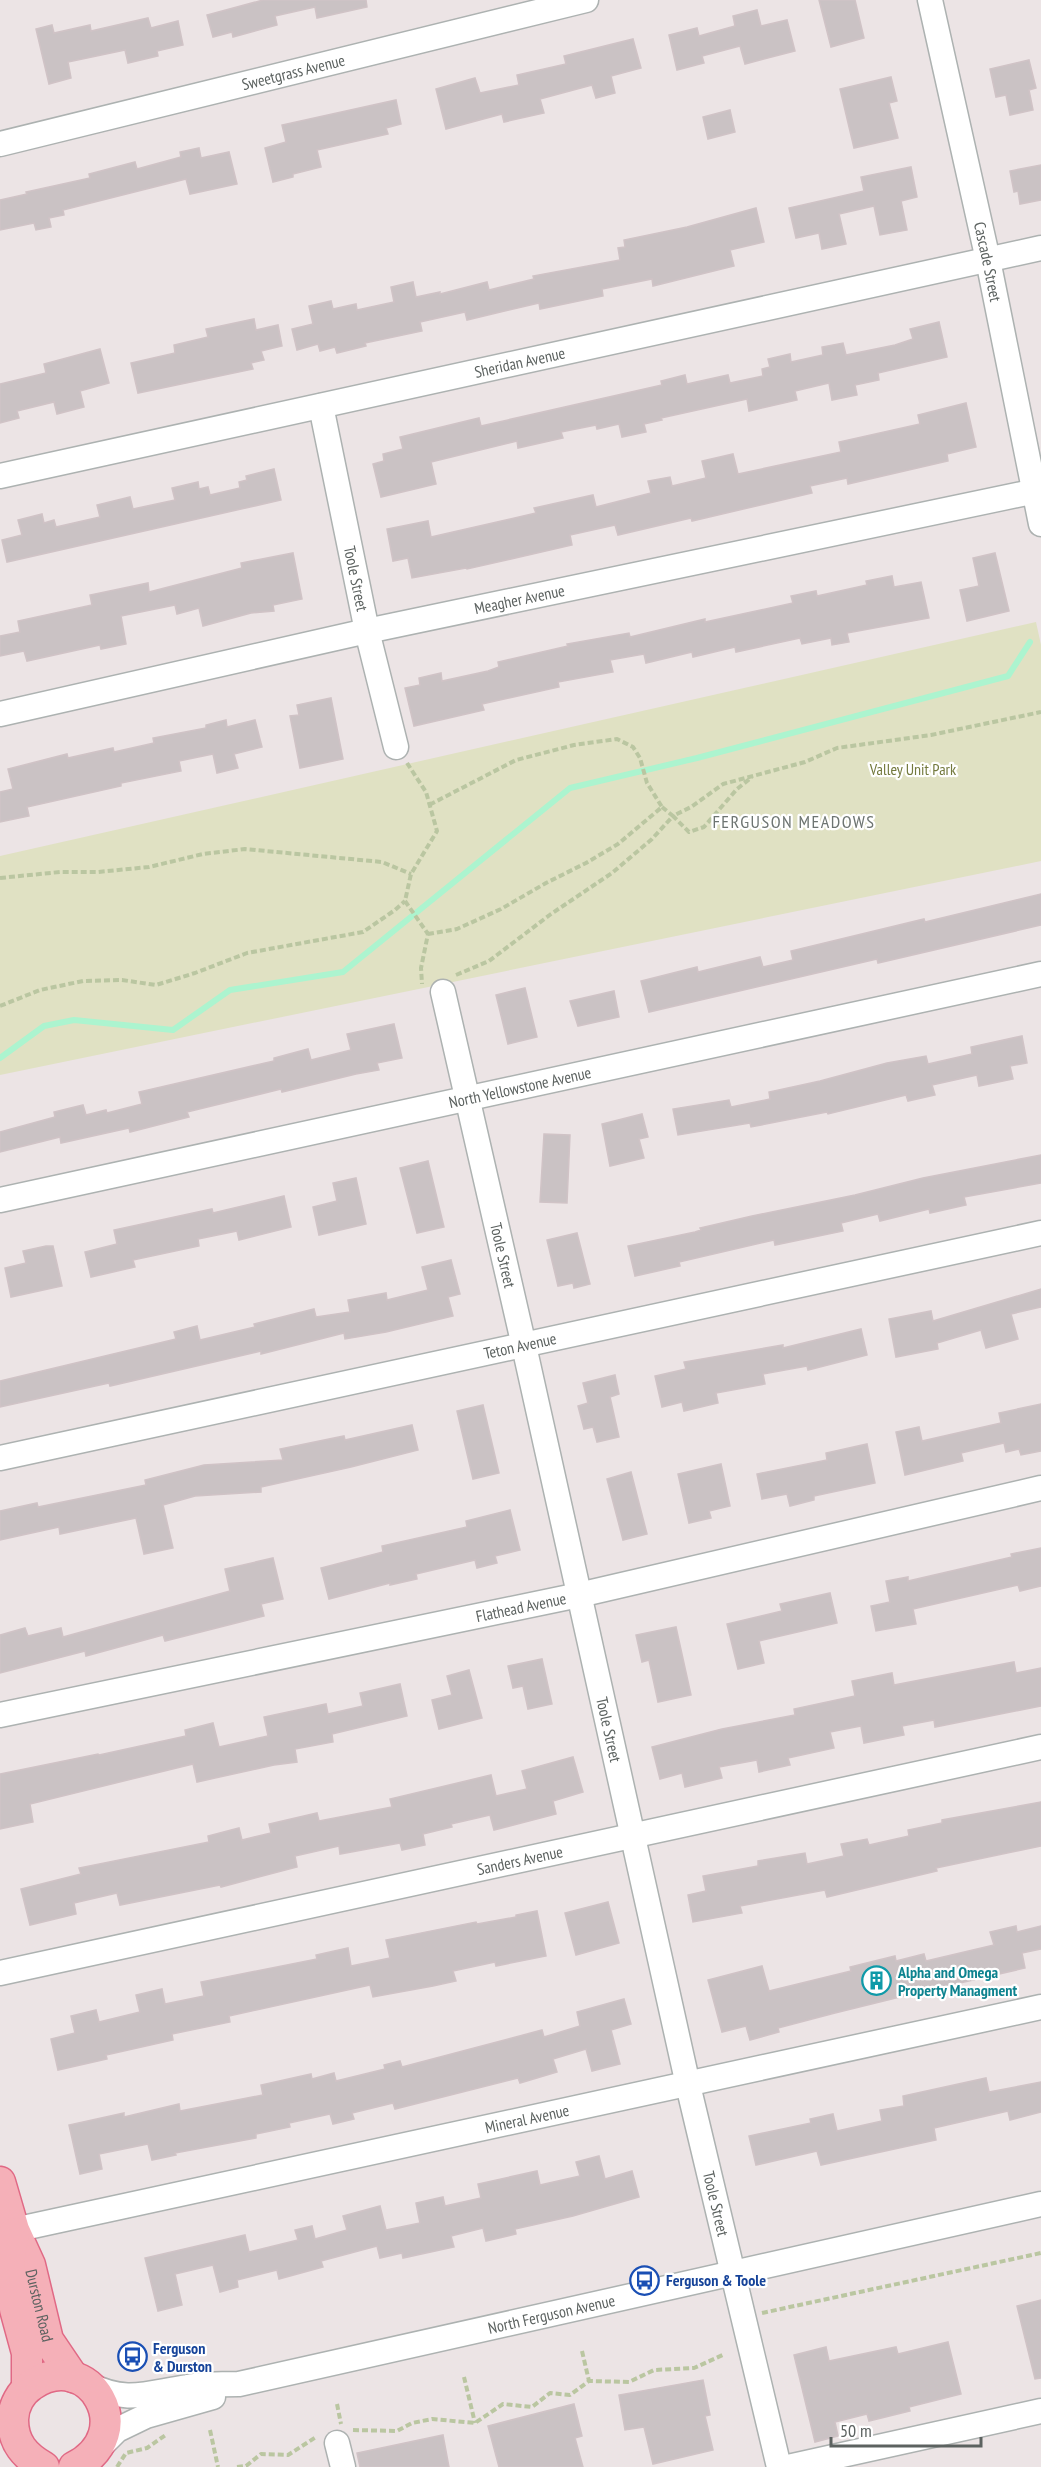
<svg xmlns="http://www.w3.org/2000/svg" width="1041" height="2467" font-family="'PT Sans Narrow',sans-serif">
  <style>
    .green { fill: #e0e1c3 }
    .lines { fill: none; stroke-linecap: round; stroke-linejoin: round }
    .stream { stroke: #acf4cf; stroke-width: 6 }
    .building { fill: #cac2c4; stroke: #d0c3c6; stroke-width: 1.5 }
    .minor-casing { stroke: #adb2b1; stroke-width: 27 }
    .major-casing { stroke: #e06985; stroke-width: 33 }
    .path { stroke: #bac6a1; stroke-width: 4; stroke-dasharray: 6 3; stroke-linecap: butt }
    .minor { stroke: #fff; stroke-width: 24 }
    .major { stroke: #f5b0b8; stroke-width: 30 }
    .labels { text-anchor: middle; stroke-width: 4.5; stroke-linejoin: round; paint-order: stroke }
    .street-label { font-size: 16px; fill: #5c6260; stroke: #fff }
    .park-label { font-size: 16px; fill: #73793d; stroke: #fff }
    .culture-label { font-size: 16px; font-weight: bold; fill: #0d838f; stroke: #fff; text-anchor: start }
    .transit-label { font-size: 16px; font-weight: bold; fill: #164399; stroke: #fff; text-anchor: start }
    .neighbourhood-label { font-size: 18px; letter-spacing: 1.5px; fill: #6d7471; stroke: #fff }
  </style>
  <rect width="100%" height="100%" fill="#ece4e5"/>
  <path class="green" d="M1036 622 1041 645V861L0 1075V856Z"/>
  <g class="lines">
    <path class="stream" d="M0 1058 44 1026 74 1020 173 1030 230 990 343 972 570 788 697 758 1008 676 1030 642"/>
  </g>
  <path class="building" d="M263 0H366L367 7 317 18 315 7 275 16 277 25 233 37 232 32 213 37 207 15Z
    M819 0H855L864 38 831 47Z
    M757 10 761 26 787 20 795 51 745 64 740 46 702 56 704 63 677 70 669 35 697 28 699 36 735 26 733 16Z
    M148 18 151 28 178 21 183 45 157 51 158 56 128 63 125 50 68 62 71 78 49 84 36 29 52 25 54 33 90 25 91 31Z
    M633 39 641 68 611 76 615 93 596 98 592 85 540 99 544 113 504 122 502 114 446 129 436 89 475 78 480 93 519 85 517 75 566 64 564 56Z
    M1029 60 1036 88 1029 90 1033 110 1010 115 1006 95 996 97 990 69Z
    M891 77 897 101 889 103 898 138 854 148 840 89Z
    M396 100 401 124 386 128 388 134 317 150 321 167 293 174V177L273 182 265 148 286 142 282 125Z
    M730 110 735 132 708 139 703 117Z
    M199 148 201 158 229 152 237 184 190 194 186 179 63 210 64 215 49 218 51 227 36 230 34 223 0 230V200L27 194 26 192 90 178 89 174 135 162 137 169 181 157 180 152Z
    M1041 165V200L1020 204 1018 191 1014 192 1010 171Z
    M911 167 917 197 901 201 907 230 880 235 874 206 839 214 846 244 822 249 819 233 796 238 789 208 864 191 861 177Z
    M756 208 764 242 730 250 734 266 653 286 652 279 602 289 603 296 540 309 539 303 467 320 465 312 420 322 422 331 365 343 366 346 337 353 335 347 320 351 318 344 297 350 292 329 313 324 309 306 331 301 333 309 356 304 357 310 394 302 391 287 413 282 416 297 440 292V294L487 282 489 290 534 279 533 276 620 260 618 248 625 247 624 240 687 227Z
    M254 319 256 330 278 325 282 346 261 351 264 360 251 363 253 369 138 393 131 363 175 353 174 345 208 337 206 329Z
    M939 322 947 357 878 373 879 380 855 385 857 395 832 400 829 383 795 391 797 400 749 411 747 399 661 418 662 420 644 424 646 432 622 437 619 424 597 429 596 425 561 432 563 438 518 448 517 441 431 462 436 484 381 497 373 464 384 461 383 454 403 449 400 437 479 418 481 426 662 385 661 381 685 375 687 384 728 375 730 383 763 376 762 369 770 367 768 359 790 354 791 362 823 355 822 347 843 343 846 355 895 345 913 339 910 329Z
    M100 349 109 383 80 391 84 407 57 414 54 402 17 411 19 418 0 423V384L46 373 44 364Z
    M966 403 976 447 947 454 948 461 848 484 847 478 810 486 812 493 692 521 691 518 618 535 615 525 570 535 572 545 467 569 466 568 412 578 408 558 393 561 387 529 428 521 431 537 536 513 534 508 593 495 596 507 651 493 648 481 670 477 672 486 706 478 702 461 733 454 738 474 841 452 839 442 920 424 918 415Z
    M274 469 281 500 7 562 2 540 22 535 18 520 42 514 44 523 54 520 56 527 100 517 97 505 130 497 133 509 175 500 172 488 198 482 199 489 208 487 210 495 240 488 239 482 247 480 246 476Z
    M293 553 302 599 273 605 274 611 251 613 203 626 199 608 177 614 175 605 121 616 126 644 101 649 100 645 27 661 24 651 0 656V636L20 632 18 621 92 605 90 595 148 583 149 592 242 568 241 563Z
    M995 553 1009 611 967 621 960 590 979 586 973 558Z
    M892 576 894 587 921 582 929 618 847 633 849 642 832 645 831 638 802 644 800 638 736 652 735 647 693 657 692 652 646 663 644 654 610 660 613 672 558 682 559 687 482 704 484 710 414 726 405 688 420 685 419 678 441 673 442 681 488 671 499 667 498 662 568 646 567 644 629 633 630 637 705 619V622L793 603 791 596 816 591 817 596 867 585 866 581Z
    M331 698 343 759 300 768 290 716 299 715 297 705Z
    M226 720 227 727 255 720 262 747 234 754 238 768 217 773 213 754 179 761 181 771 121 783V786L27 807 29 816 0 822V792L13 789 8 769 67 754 68 758 113 748 114 752 154 743 153 738 206 728V725Z
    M1041 894V925L878 963 877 959 649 1012 641 981 697 967 698 972 760 957 763 967 793 960 791 951 924 919 925 922Z
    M525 988 537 1037 508 1044 496 995Z
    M614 991 619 1017 578 1026 570 1001Z
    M394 1024 402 1058 377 1063 379 1070 356 1074 282 1092 281 1089 187 1112 189 1117 130 1132 129 1128 61 1143 60 1137 0 1152V1132L55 1117 54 1112 83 1105 86 1115 106 1110 107 1113 142 1104 139 1092 274 1061V1058L308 1049 311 1060 351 1050 347 1034Z
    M1022 1036 1027 1063 1010 1066 1013 1079 979 1086 977 1075 932 1085 935 1095 908 1101 906 1095 828 1114 827 1112 751 1127 750 1123 678 1135 673 1109 729 1100 731 1107 770 1099 769 1092 820 1081 887 1063 926 1056 928 1064 972 1054 971 1047Z
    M642 1114 648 1137 639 1139 644 1158 610 1166 602 1124Z
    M544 1134 570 1135 567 1203 540 1202Z
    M1041 1155V1183L964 1197 966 1205 930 1213 929 1209 880 1221 878 1214 841 1223 843 1231 775 1245 774 1240 679 1262 680 1266 635 1276 628 1246 695 1232 701 1230 700 1228 752 1216 855 1195 923 1178Z
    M428 1161 444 1227 417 1233 400 1168Z
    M356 1178 366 1224 319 1235 313 1207 337 1201 333 1183Z
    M284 1196 291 1227 239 1240 237 1231 198 1239 199 1246 133 1260 135 1267 91 1277 85 1252 117 1244 114 1230 212 1209 213 1213Z
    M577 1233 590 1284 574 1288 573 1283 558 1286 547 1240Z
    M46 1246H53L62 1286 11 1297 5 1268 26 1263 23 1251Z
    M451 1260 460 1294 448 1297 453 1316 386 1332 345 1339 344 1333 261 1354V1351L110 1386 109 1383 0 1407V1381L176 1339 174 1332 197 1326 200 1340 255 1327 254 1324 314 1309 316 1317 350 1312 348 1300 386 1293 387 1300 428 1290 422 1267Z
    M1041 1289V1307L1011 1314 1018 1339 986 1348 981 1330 937 1343 938 1349 896 1357 889 1319 931 1311 933 1321Z
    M861 1329 867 1355 808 1370 807 1366 763 1374 765 1384 716 1393 718 1403 684 1411 682 1402 662 1407 655 1376 686 1369 684 1362 783 1345V1348Z
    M615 1375 619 1394 610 1397 619 1437 597 1442 593 1427 584 1429 578 1406 588 1403 583 1383Z
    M1041 1404V1451L1021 1455 1019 1449 1006 1452 1004 1443 961 1453 963 1461 905 1475 896 1432 919 1427 922 1441 1001 1423 999 1413Z
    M483 1405 499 1473 473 1479 457 1411Z
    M412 1425 418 1450 351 1467 261 1487V1492L195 1496 163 1505 173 1548 144 1554 136 1518 60 1534 59 1527 0 1540V1511L37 1503 38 1507 146 1485 145 1480 204 1465 283 1460 280 1449 344 1436 345 1440Z
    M867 1444 875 1483 814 1496V1500L790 1506 787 1494 762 1499 757 1474 827 1460 826 1453Z
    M721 1464 730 1506 709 1511 711 1518 689 1523 678 1474Z
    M631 1472 647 1534 623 1540 607 1479Z
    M510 1510 520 1550 495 1556 497 1563 477 1568 475 1560 416 1574 417 1579 390 1585V1583L329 1599 321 1568 383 1552 382 1546 467 1527 466 1521Z
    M1041 1548V1586L1020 1591 1018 1585 913 1609 916 1624 876 1631 871 1606 890 1602 886 1581 908 1577V1581L1012 1557 1011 1554Z
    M273 1558 283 1599 261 1604 264 1616 165 1641 163 1635 86 1656 85 1651 0 1673V1635L25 1628 28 1636 61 1628 63 1637 230 1591 225 1569Z
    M830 1593 837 1623 759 1641 764 1663 738 1669 727 1624 782 1611 780 1604Z
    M676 1627 691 1695 658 1702 649 1660 642 1662 636 1635Z
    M542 1659 552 1704 528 1709 523 1686 513 1688 508 1666Z
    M1014 1662 1016 1673 1041 1668V1706L935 1727 934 1720 902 1726 904 1735 864 1743 861 1726 830 1732 834 1748 788 1758 790 1765 759 1772 757 1760 719 1767 722 1778 685 1787 682 1773 660 1779 652 1747 722 1729 795 1715 794 1709 855 1696 852 1681 892 1673 894 1685Z
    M469 1670 482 1718 439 1729 432 1700 452 1695 447 1676Z
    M400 1684 407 1716 332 1734 333 1742 295 1749 297 1762 274 1765 197 1782 193 1764 30 1804 33 1822 0 1829V1774L98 1754 99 1755 186 1736 185 1730 213 1723 219 1747 268 1736 264 1717 326 1704 328 1714 363 1706 360 1693Z
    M573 1757 583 1792 553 1801 556 1814 494 1830 490 1815 451 1824 452 1827 423 1834 425 1845 402 1850 400 1843 340 1854 339 1846 295 1856 297 1867 221 1887 220 1885 120 1905 117 1893 74 1903 76 1914 30 1925 21 1889 81 1874 79 1868 209 1842 208 1836 239 1828 242 1840 271 1833 269 1824 317 1813 319 1821 392 1807 390 1799 491 1775 496 1796 527 1789 522 1771Z
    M1041 1802V1846L936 1868 937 1871 827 1897 825 1890 740 1906 742 1913 693 1922 688 1895 706 1891 703 1876 758 1866V1861L805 1853 807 1864 844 1856 841 1844 867 1839 869 1845 909 1836 908 1830 942 1823V1820Z
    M608 1902 619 1943 576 1955 565 1913Z
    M537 1911 546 1956 496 1966 495 1962 453 1971 456 1981 433 1986 373 1997 370 1985 229 2016 230 2022 172 2034 173 2040 106 2055 107 2059 58 2070 51 2039 75 2033 71 2016 96 2010 99 2022 140 2012 136 1995 162 1989 165 2004 204 1996 201 1982 317 1959 316 1955 348 1948 351 1966 390 1958 386 1940 476 1922 477 1924 516 1917V1915Z
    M1016 1926 1017 1932 1041 1926V1949L1022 1953 1025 1968 960 1983 961 1985 913 1997 912 1994 835 2013 778 2028 779 2032 750 2040 746 2026 722 2032 708 1980 762 1966 769 1991 851 1971 850 1967 895 1956 896 1961 924 1954 926 1961 994 1945 990 1932Z
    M624 1999 631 2024 611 2030 620 2064 592 2071 586 2049 553 2059 557 2072 520 2083 518 2078 395 2109 393 2103 352 2113 354 2119 333 2124 330 2114 289 2123 290 2127 256 2134V2138L175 2153 176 2155 152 2160 148 2144 99 2154 102 2169 80 2174 69 2125 124 2113V2117L179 2104 180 2111 263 2095 261 2085 311 2074 312 2079 334 2073 336 2081 385 2069 384 2065 400 2061 402 2067 542 2030 544 2037 580 2026 577 2012Z
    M986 2078 989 2092 1041 2082V2112L1010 2120 1008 2111 934 2128 936 2140 821 2165 817 2151 756 2165 749 2136 811 2123 810 2119 833 2114 837 2131 882 2121 880 2110 904 2106 903 2096Z
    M599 2156 605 2179 632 2171 639 2197 573 2216 515 2229 516 2234 486 2241 483 2228 451 2236 454 2247 403 2258 402 2253 380 2258 377 2246 321 2261 323 2267 279 2279 277 2270 237 2280 238 2287 220 2292 213 2265 175 2274 182 2305 158 2311 145 2258 245 2235 249 2252 298 2240 295 2230 312 2226 315 2239 347 2230 343 2216 380 2206 386 2230 420 2223 416 2203 443 2197 445 2206 481 2198 478 2184 537 2171 540 2185 580 2176 576 2162Z
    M1041 2300V2378L1035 2379 1017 2306Z
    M948 2342 961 2394 909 2407 910 2411 869 2421 867 2414 835 2422 838 2436 815 2442 794 2355 826 2347 829 2361 896 2347 898 2354Z
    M703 2380 710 2415 705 2416 713 2450 653 2464 644 2427 625 2430 619 2395Z
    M574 2404 582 2436 575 2438 583 2467H499L488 2426Z
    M443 2435 449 2467H360L357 2453Z"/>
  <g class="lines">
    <defs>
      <g id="minor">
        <path id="s1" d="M930 0 988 260 1041 524"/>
        <path id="s2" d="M0 144 586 0"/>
        <path id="s3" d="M321 406 367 631 396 747"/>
        <path id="s4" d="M0 476 1041 248"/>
        <path id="s5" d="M0 714 367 631 1041 490"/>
        <path id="s6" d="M443 992 524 1346 688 2085 779 2467"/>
        <path id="s7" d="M0 1200 1041 974"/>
        <path id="s8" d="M0 1458 1041 1233"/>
        <path id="s9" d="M0 1715 579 1595 1041 1488"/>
        <path id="s10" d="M0 1973 1041 1747"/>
        <path id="s11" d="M14 2230 1041 2007"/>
        <path id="s12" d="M88 2384C126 2404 147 2393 187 2387 204 2384 222 2384 239 2384L1041 2204"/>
        <path d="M337 2443 343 2467"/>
        <path d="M97 2450 117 2430 146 2416 213 2397"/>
        <path d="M788 2467 1041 2411"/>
      </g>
      <g id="major">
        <path id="s13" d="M0 2182 14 2230 30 2265 48 2340 73 2377"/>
        <path d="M14 2233 9 2261 15 2309 27 2353V2388"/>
        <path d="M44 2467C25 2456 13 2443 13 2420 13 2406 21 2392 32 2385 89 2346 141 2433 74 2467"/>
      </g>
    </defs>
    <use href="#minor" class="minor-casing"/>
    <use href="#major" class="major-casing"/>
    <path class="path" d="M407 763 426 792 437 831 411 874 405 901 428 934 421 968 422 984
      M662 807 673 816 691 807 723 784 805 762 837 748 931 735 1041 712
      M0 878 60 872H98L149 867 203 854 245 849 382 862 411 874
      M428 934 457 929 501 909 546 883 586 863 618 844 662 807 647 783 640 758 633 747 617 739 574 745 516 760 431 804
      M456 975 489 961 551 914 612 873 652 839 673 816 689 832 704 827 737 789 752 777
      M0 1006 40 990 83 981 122 980 156 985 195 973 247 953 363 932 395 910 405 901
      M762 2313 1041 2253
      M582 2351 589 2381
      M464 2377 475 2423
      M337 2404 341 2424
      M210 2430 218 2467
      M353 2430 397 2431 412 2423 432 2419 475 2423 503 2404 532 2407 550 2393 570 2395 589 2381 629 2382 654 2370 694 2368 725 2354
      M117 2467 126 2453 147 2448 167 2434
      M237 2467 246 2466 261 2454 288 2455 316 2437"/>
    <use href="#minor" class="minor"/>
    <use href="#major" class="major"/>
  </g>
  <defs>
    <symbol id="building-ring" viewBox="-11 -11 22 22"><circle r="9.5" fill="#fff" stroke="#0f9aa8" stroke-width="1.5"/><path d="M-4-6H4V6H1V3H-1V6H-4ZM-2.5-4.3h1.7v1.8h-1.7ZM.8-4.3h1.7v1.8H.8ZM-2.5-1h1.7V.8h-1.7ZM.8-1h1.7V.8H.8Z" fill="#0f9aa8"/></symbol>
    <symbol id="bus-ring" viewBox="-11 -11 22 22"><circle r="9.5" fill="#fff" stroke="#1a4fb4" stroke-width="1.5"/><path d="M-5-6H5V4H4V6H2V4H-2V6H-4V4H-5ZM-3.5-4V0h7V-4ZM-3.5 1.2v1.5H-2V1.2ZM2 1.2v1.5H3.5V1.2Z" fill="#1a4fb4"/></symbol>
  </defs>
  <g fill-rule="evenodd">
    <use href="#building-ring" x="860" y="1964" width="33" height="33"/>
    <use href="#bus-ring" x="628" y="2264" width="33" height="33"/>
    <use href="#bus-ring" x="116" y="2340" width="33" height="33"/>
  </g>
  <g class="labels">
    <g class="street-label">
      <text dy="6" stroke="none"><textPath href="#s2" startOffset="302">Sweetgrass Avenue</textPath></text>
      <text dy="6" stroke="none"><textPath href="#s1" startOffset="268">Cascade Street</textPath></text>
      <text dy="6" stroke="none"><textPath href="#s4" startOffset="532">Sheridan Avenue</textPath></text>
      <text dy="6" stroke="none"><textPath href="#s3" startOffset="176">Toole Street</textPath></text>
      <text dy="6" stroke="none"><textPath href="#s5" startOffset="532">Meagher Avenue</textPath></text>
      <text dy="6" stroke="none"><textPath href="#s7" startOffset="532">North Yellowstone Avenue</textPath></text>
      <text dy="6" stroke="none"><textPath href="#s6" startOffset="270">Toole Street</textPath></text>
      <text dy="6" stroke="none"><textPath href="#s8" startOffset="532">Teton Avenue</textPath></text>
      <text dy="6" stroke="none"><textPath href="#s9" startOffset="532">Flathead Avenue</textPath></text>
      <text dy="6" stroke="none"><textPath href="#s6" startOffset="756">Toole Street</textPath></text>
      <text dy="6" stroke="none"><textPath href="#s10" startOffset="532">Sanders Avenue</textPath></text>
      <text dy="6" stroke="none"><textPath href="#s11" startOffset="525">Mineral Avenue</textPath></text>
      <text dy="6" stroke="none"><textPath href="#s6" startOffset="1242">Toole Street</textPath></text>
      <text dy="6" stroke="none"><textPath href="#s13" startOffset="130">Durston Road</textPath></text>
      <text dy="6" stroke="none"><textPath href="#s12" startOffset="474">North Ferguson Avenue</textPath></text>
    </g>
    <g class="park-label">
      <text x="913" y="775">Valley Unit Park</text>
    </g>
    <g class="culture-label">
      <text x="898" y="1978">Alpha and Omega<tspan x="898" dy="18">Property Managment</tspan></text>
    </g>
    <g class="transit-label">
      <text x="666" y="2286">Ferguson &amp; Toole</text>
      <text x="153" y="2354">Ferguson<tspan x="153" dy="18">&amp; Durston</tspan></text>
    </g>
    <g class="neighbourhood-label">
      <text x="794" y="828">FERGUSON MEADOWS</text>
    </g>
  </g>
  <path d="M831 2437v9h150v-9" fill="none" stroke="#5c6260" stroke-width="3"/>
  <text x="840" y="2437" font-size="18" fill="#5c6260" stroke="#ffffff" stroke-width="4.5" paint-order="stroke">50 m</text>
</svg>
